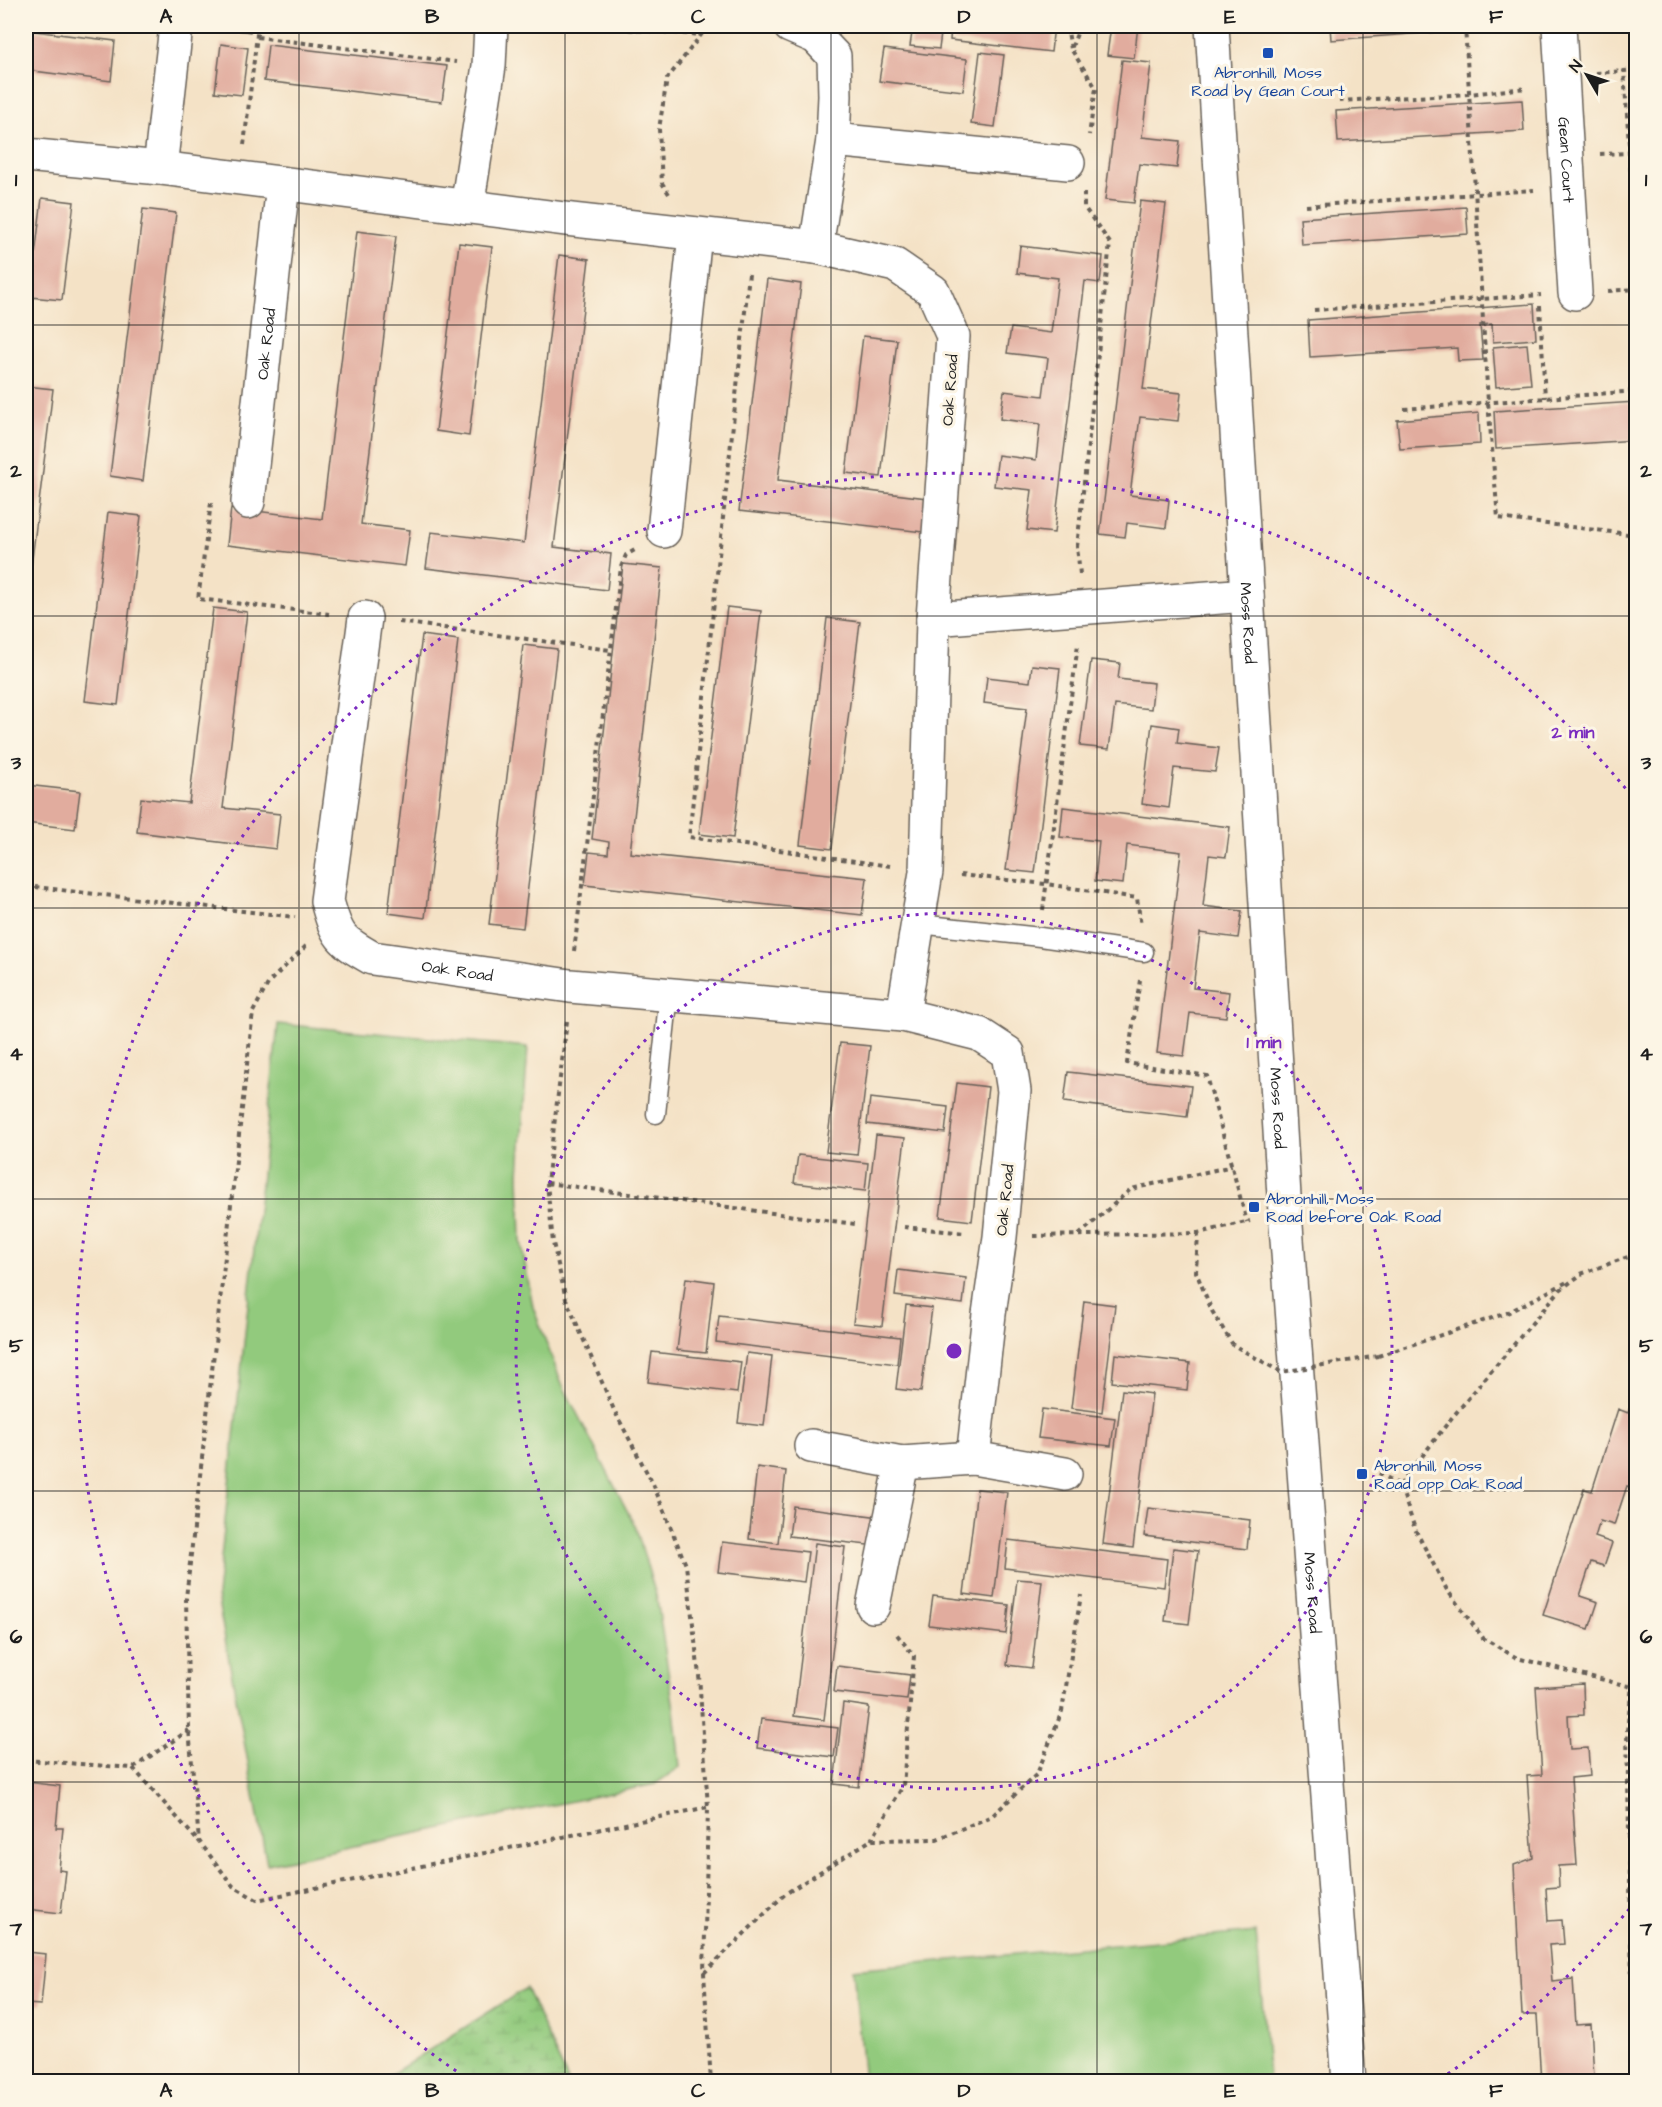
<svg xmlns="http://www.w3.org/2000/svg" width="1662" height="2107" font-family="'Architects Daughter',sans-serif">
  <style>
    .grass { fill: #92ca7d; stroke: #57734c; stroke-width: 1.5 }
    .wetland { fill: url(#wetland-marsh); stroke: #57734c; stroke-width: 1.5 }
    .building { fill: #e1ac9e }
    .lines { fill: none; stroke-linecap: round; stroke-linejoin: round }
    .lane-casing { stroke: #686158; stroke-width: 21 }
    .street-casing { stroke: #686158; stroke-width: 36 }
    .secondary-casing { stroke: #686158; stroke-width: 36 }
    .path { stroke: #686158; stroke-width: 4; stroke-dasharray: 4.5 4.5; stroke-linecap: butt }
    .lane { stroke: #fff; stroke-width: 18 }
    .street { stroke: #fff; stroke-width: 33 }
    .secondary { stroke: #fff; stroke-width: 33 }
    .path-bridge { stroke: #686158; stroke-width: 4; stroke-dasharray: 4.5 4.5; stroke-linecap: butt }
    .grid { fill: none; stroke: #1c1c1c; stroke-width: 1.5; stroke-opacity: 0.55 }
    .ring { fill: none; stroke: #7b2cbf; stroke-width: 3; stroke-dasharray: 3 6 }
    .transit-dot { fill: #1a4fb4; stroke: #fcf5e5; stroke-width: 2 }
    .labels { text-anchor: middle; stroke-width: 6; stroke-linejoin: round; paint-order: stroke }
    .transit-label { font-size: 16px; fill: #164399; stroke: #fcf5e5; text-anchor: start }
    .street-label { font-size: 16px; fill: #1c1c1c; stroke: #fcf5e5 }
    .centre { fill: #7b2cbf; stroke: #fcf5e5; stroke-width: 3 }
    .ring-label { font-size: 18px; text-anchor: middle; font-weight: bold; fill: #7b2cbf; stroke: #fcf5e5; stroke-width: 6; stroke-linejoin: round; paint-order: stroke }
    .neatline { fill: none; stroke: #1c1c1c; stroke-width: 2 }
    .grid-label { font-size: 20px; text-anchor: middle; font-weight: bold; fill: #1c1c1c }
  </style>
  <defs>
    <pattern id="wetland-marsh" width="20" height="14" patternUnits="userSpaceOnUse" patternTransform="scale(1.5)"><rect width="20" height="14" fill="#92ca7d"/><path d="M1 5h8M5 5V1M11 12h8M15 12V8" fill="none" stroke="#7dad6b"/></pattern>
  </defs>
  <rect width="100%" height="100%" fill="#fcf5e5"/>
  <filter id="ink" filterUnits="userSpaceOnUse"><feTurbulence type="fractalNoise" baseFrequency=".0167" numOctaves="2"/><feDisplacementMap in="SourceGraphic" scale="12" xChannelSelector="R" yChannelSelector="G"/><feConvolveMatrix kernelMatrix="1 2 1 2 8 2 1 2 1" color-interpolation-filters="sRGB"/></filter>
  <filter id="wash" filterUnits="userSpaceOnUse"><feTurbulence type="fractalNoise" baseFrequency=".008" numOctaves="4" result="noise"/><feDisplacementMap in="SourceGraphic" scale="24" xChannelSelector="R" yChannelSelector="G"/><feGaussianBlur stdDeviation="1.35" result="paint"/><feColorMatrix in="noise" values="0 0 0 0 0 0 0 0 0 0 0 0 0 0 0 0 0 1.4 0 .05"/><feComposite in="paint" operator="in"/></filter>
  <g filter="url(#wash)">
    <rect width="100%" height="100%" fill="#f4e2c6"/>
    <path class="grass" d="M278 1024 528 1047 519 1174 521 1242 533 1307 561 1382 636 1528 657 1599 674 1709 680 1767 655 1784 267 1864 217 1596Z
      M1256 1932 1269 2081H864L853 1969Z"/>
    <path class="wetland" d="M526 1988 568 2081H381Z"/>
    <g id="blocks">
      <path class="building" d="M223 26H251L250 32 223 28Z
        M913 26H942L939 49 910 46Z
        M951 26H1054L1051 52 950 40Z
        M1111 26H1138L1134 58 1107 55Z
        M1330 26H1464V30L1331 40Z
        M1474 26H1503V27L1474 29Z
        M26 30 115 41 111 81 26 70Z
        M221 44 248 48 242 95 215 92Z
        M268 45 447 66 442 102 264 81Z
        M884 49 967 59 963 91 879 81Z
        M980 52 1004 55 995 127 971 124Z
        M1122 60 1151 63 1142 137 1180 141 1177 168 1139 164 1134 203 1105 200Z
        M1522 100 1524 131 1338 142 1336 111Z
        M42 198 74 202 62 300 30 297Z
        M1140 201 1166 204 1143 389 1181 393 1178 421 1140 417 1130 495 1169 500 1166 528 1127 523 1125 537 1100 534Z
        M1466 207 1468 234 1302 245 1300 218Z
        M143 209 176 213 143 481 110 476Z
        M357 231 396 236 361 524 410 530 405 566 227 545 231 508 322 519Z
        M459 243 492 247 469 436 436 431Z
        M1020 246 1103 256 1100 283 1085 281 1054 533 1027 530 1032 490 994 486 998 455 1036 460 1040 424 1000 419 1004 391 1043 396 1048 358 1007 353 1011 328 1051 333 1058 278 1017 273Z
        M559 255 589 259 554 547 611 554 607 590 426 568 431 532 524 543Z
        M767 279 801 284 778 480 927 498 923 532 739 511Z
        M1534 304 1536 339 1493 342 1492 324 1480 325 1483 360 1458 361 1457 348 1310 357 1308 320Z
        M863 336 897 340 881 477 846 473Z
        M1527 344 1531 384 1496 387 1493 347Z
        M26 386 53 389 27 600 26 599Z
        M1636 402V440L1496 449 1494 411Z
        M1479 413 1480 444 1400 449 1397 420Z
        M108 512 141 516 118 705 85 701Z
        M623 564 662 568 630 853 867 878 862 915 585 885 589 852 608 854 609 842 592 839Z
        M727 607 761 611 733 838 699 834Z
        M213 608 247 612 223 808 280 814 276 849 137 832 141 798 189 803Z
        M827 618 860 622 832 849 800 845Z
        M422 635 458 640 425 918 388 913Z
        M523 645 557 649 523 928 489 924Z
        M1091 660 1120 663 1118 679 1154 683 1151 709 1115 705 1109 749 1080 746Z
        M1032 665 1060 668 1035 873 1006 870 1027 708 984 703 987 677 1030 682Z
        M1152 724 1179 728 1177 743 1219 748 1215 772 1174 768 1169 808 1142 804Z
        M26 785 80 791 75 829 26 823Z
        M1063 807 1230 827 1226 857 1209 855 1203 906 1242 911 1238 938 1200 933 1193 988 1229 992 1226 1017 1190 1013 1184 1056 1157 1053 1181 852 1127 845 1123 884 1095 881 1099 841 1060 837Z
        M840 1043 870 1046 857 1155 826 1152Z
        M1068 1072 1191 1086 1187 1117 1064 1102Z
        M957 1083 988 1087 972 1221 940 1217Z
        M870 1098 948 1107 945 1133 867 1124Z
        M876 1135 905 1138 882 1326 853 1323Z
        M798 1155 868 1163 865 1191 794 1183Z
        M898 1270 966 1278 963 1304 895 1296Z
        M686 1278 714 1282 706 1353 677 1350Z
        M1084 1301 1115 1305 1102 1412 1071 1408Z
        M906 1305 932 1308 921 1392 896 1389Z
        M719 1316 900 1337 897 1364 716 1342Z
        M652 1352 741 1362 737 1393 648 1382Z
        M747 1353 772 1356 764 1426 738 1423Z
        M1115 1354 1190 1363 1187 1390 1112 1382Z
        M1636 1389V1443L1631 1457 1636 1459V1488L1627 1486 1614 1525 1600 1521 1595 1537 1612 1543 1604 1566 1591 1562 1580 1596 1598 1602 1589 1629 1543 1615 1584 1489 1592 1491 1618 1409 1628 1413Z
        M1122 1390 1152 1394 1133 1548 1103 1544Z
        M1042 1409 1115 1418 1111 1446 1038 1438Z
        M757 1467 786 1471 778 1543 749 1539Z
        M977 1489 1007 1492 994 1598 964 1594Z
        M793 1506 888 1518 885 1547 789 1536Z
        M1148 1508 1250 1520 1247 1549 1144 1536Z
        M1008 1540 1167 1559 1164 1587 1005 1568Z
        M722 1542 808 1552 804 1582 718 1572Z
        M815 1543 845 1547 824 1720 794 1716Z
        M1173 1548 1198 1551 1189 1624 1165 1621Z
        M1017 1579 1042 1581 1032 1668 1007 1665Z
        M933 1596 1009 1605 1006 1634 929 1625Z
        M837 1666 910 1675 907 1700 834 1692Z
        M1583 1684 1584 1715 1568 1716 1570 1749 1588 1748 1590 1776 1571 1778 1577 1865 1558 1866 1559 1887 1546 1888 1548 1921 1562 1920 1564 1944 1549 1945 1552 1981 1573 1979 1576 2025 1591 2024 1594 2078 1572 2079V2082H1541L1537 2015H1522L1514 1865 1533 1858 1527 1776 1542 1775 1536 1687Z
        M843 1703 869 1707 859 1787 834 1784Z
        M761 1719 838 1728 834 1757 757 1748Z
        M26 1782 60 1786 56 1828H63L59 1870 66 1871 61 1913 26 1909Z
        M26 1952 46 1954 41 2005 26 2004Z"/>
    </g>
  </g>
  <g filter="url(#ink)">
    <use href="#blocks" fill-opacity="0" stroke="#686158" stroke-width="1.5"/>
    <g class="lines">
      <defs>
        <path id="lane" d="M919 924 1040 937 1144 952
          M656 1114 669 993"/>
        <g id="street">
          <path d="M790 26 816 37 834 56 835 96 833 140 816 247"/>
          <path id="s1" d="M1559 26 1575 293"/>
          <path d="M833 140 1068 163"/>
          <path d="M26 155 160 168 573 220 816 247 895 265 933 291 953 336 933 619 926 872 903 1015"/>
          <path d="M160 168 176 26"/>
          <path d="M467 207 489 66 491 26"/>
          <path id="s2" d="M248 502 283 184"/>
          <path d="M664 531 695 234"/>
          <path id="s3" d="M365 618 327 901C337 937 340 940 372 958L570 986 903 1015 979 1034 1008 1053 1014 1091 1000 1237 989 1314 973 1458"/>
          <path d="M933 619 1247 595"/>
          <path d="M811 1446 902 1463 973 1458 1065 1474"/>
          <path d="M873 1606 902 1463"/>
        </g>
        <g id="secondary">
          <path id="s4" d="M1212 26 1285 1212 1349 2082"/>
        </g>
      </defs>
      <use href="#lane" class="lane-casing"/>
      <use href="#street" class="street-casing"/>
      <use href="#secondary" class="secondary-casing"/>
      <path class="path" d="M584 26 701 35
        M1067 26 1071 49
        M1080 26 1071 49 1096 88 1089 135
        M1465 26 1488 402 1498 518 1636 535
        M257 37 456 62
        M1636 70 1624 71 1636 246
        M1596 73 1624 71
        M1339 101 1469 94 1527 88
        M244 145 258 26
        M1600 154 1630 153
        M669 194 662 183 659 129 667 79 708 26
        M1306 206 1534 190
        M749 274 689 837 890 866
        M1608 291 1636 289
        M1540 306 1545 398
        M1314 310 1541 295
        M1404 409 1636 391
        M211 503 198 599 329 614
        M1080 574 1077 547 1110 243 1084 207V193
        M399 622 610 650
        M960 875 1046 884 1137 898 1141 925
        M26 886 295 917
        M1043 910 1078 644
        M306 946 269 982 253 1012 186 1598 189 1730 199 1841 233 1886 257 1900 708 1807
        M574 951 621 567 626 555 635 550
        M1140 980 1127 1063 1207 1076 1247 1222
        M567 1021 547 1183 553 1243 566 1299 614 1410 653 1484 686 1565 699 1675 708 1807 704 1973 711 2082
        M547 1183 855 1224
        M904 1227 966 1233
        M1079 1235 1131 1189 1232 1166
        M1034 1236 1198 1233 1250 1221
        M1581 1274 1636 1254
        M1378 1356 1507 1313 1569 1281
        M1379 1473 1400 1485 1415 1529 1447 1590 1483 1638 1517 1658 1636 1688
        M1400 1485 1450 1420 1560 1290 1583 1273
        M26 1760 133 1768 189 1730
        M133 1768 198 1841
        M871 1840 903 1786 914 1656 895 1632
        M704 1973 785 1894 871 1840 937 1839 992 1816 1037 1774 1062 1711 1081 1595
        M1634 2082 1627 1731 1636 1648"/>
      <use href="#lane" class="lane"/>
      <use href="#street" class="street"/>
      <use href="#secondary" class="secondary"/>
      <path class="path-bridge" d="M1198 1233 1196 1272 1212 1311 1233 1345 1281 1372 1378 1356"/>
    </g>
  </g>
  <path class="grid" d="M299 26V2082M565 26V2082M831 26V2082M1097 26V2082M1363 26V2082M26 325H1636M26 616H1636M26 908H1636M26 1199H1636M26 1491H1636M26 1782H1636"/>
  <g class="ring">
    <circle cx="954" cy="1351" r="438"/>
    <path d="M1635 1902A876 876 0 0 1 1437 2081M471 2081A876 876 0 1 1 1635 800"/>
  </g>
  <g class="transit-dot">
    <rect x="1262" y="47" width="12" height="12" rx="3"/>
    <rect x="1248" y="1201" width="12" height="12" rx="3"/>
    <rect x="1356" y="1468" width="12" height="12" rx="3"/>
  </g>
  <g class="labels">
    <g class="transit-label">
      <text x="1268" y="78" text-anchor="middle">Abronhill, Moss<tspan x="1268" dy="18">Road by Gean Court</tspan></text>
      <text x="1266" y="1204">Abronhill, Moss<tspan x="1266" dy="18">Road before Oak Road</tspan></text>
      <text x="1374" y="1471">Abronhill, Moss<tspan x="1374" dy="18">Road opp Oak Road</tspan></text>
    </g>
    <g class="street-label">
      <text dy="6" stroke="none"><textPath href="#s1" startOffset="134">Gean Court</textPath></text>
      <text dy="6" stroke="none"><textPath href="#s2" startOffset="159">Oak Road</textPath></text>
      <text transform="translate(949 390) rotate(-86)" y="6">Oak Road</text>
      <text dy="6" stroke="none"><textPath href="#s4" startOffset="598">Moss Road</textPath></text>
      <text dy="6" stroke="none"><textPath href="#s3" startOffset="448">Oak Road</textPath></text>
      <text dy="6" stroke="none"><textPath href="#s4" startOffset="1084">Moss Road</textPath></text>
      <text transform="translate(1004 1200) rotate(-84)" y="6">Oak Road</text>
      <text dy="6" stroke="none"><textPath href="#s4" startOffset="1570">Moss Road</textPath></text>
    </g>
  </g>
  <circle cx="954" cy="1351" r="9" class="centre"/>
  <g class="ring-label">
    <text x="1573" y="738">2 min</text>
    <text x="1264" y="1048">1 min</text>
  </g>
  <rect width="1662" height="2107" fill="none" stroke="#fcf5e5" stroke-width="66"/>
  <g transform="translate(1587 75) rotate(309)" stroke="#fcf5e5" stroke-width="4.5" paint-order="stroke">
  <path d="M0-4.5L10 22L0 15L-10 22Z" fill="#1c1c1c"/>
  <text y="-9" font-size="16" font-weight="bold" text-anchor="middle" fill="#1c1c1c">N</text>
  </g>
  <rect x="33" y="33" width="1596" height="2041" class="neatline"/>
  <g class="grid-label">
    <text x="166" y="23">A</text>
    <text x="432" y="23">B</text>
    <text x="698" y="23">C</text>
    <text x="964" y="23">D</text>
    <text x="1230" y="23">E</text>
    <text x="1496" y="23">F</text>
    <text x="16" y="186">1</text>
    <text x="1646" y="186">1</text>
    <text x="16" y="477">2</text>
    <text x="1646" y="477">2</text>
    <text x="16" y="769">3</text>
    <text x="1646" y="769">3</text>
    <text x="16" y="1060">4</text>
    <text x="1646" y="1060">4</text>
    <text x="16" y="1352">5</text>
    <text x="1646" y="1352">5</text>
    <text x="16" y="1643">6</text>
    <text x="1646" y="1643">6</text>
    <text x="16" y="1935">7</text>
    <text x="1646" y="1935">7</text>
    <text x="166" y="2097">A</text>
    <text x="432" y="2097">B</text>
    <text x="698" y="2097">C</text>
    <text x="964" y="2097">D</text>
    <text x="1230" y="2097">E</text>
    <text x="1496" y="2097">F</text>
  </g>
</svg>
